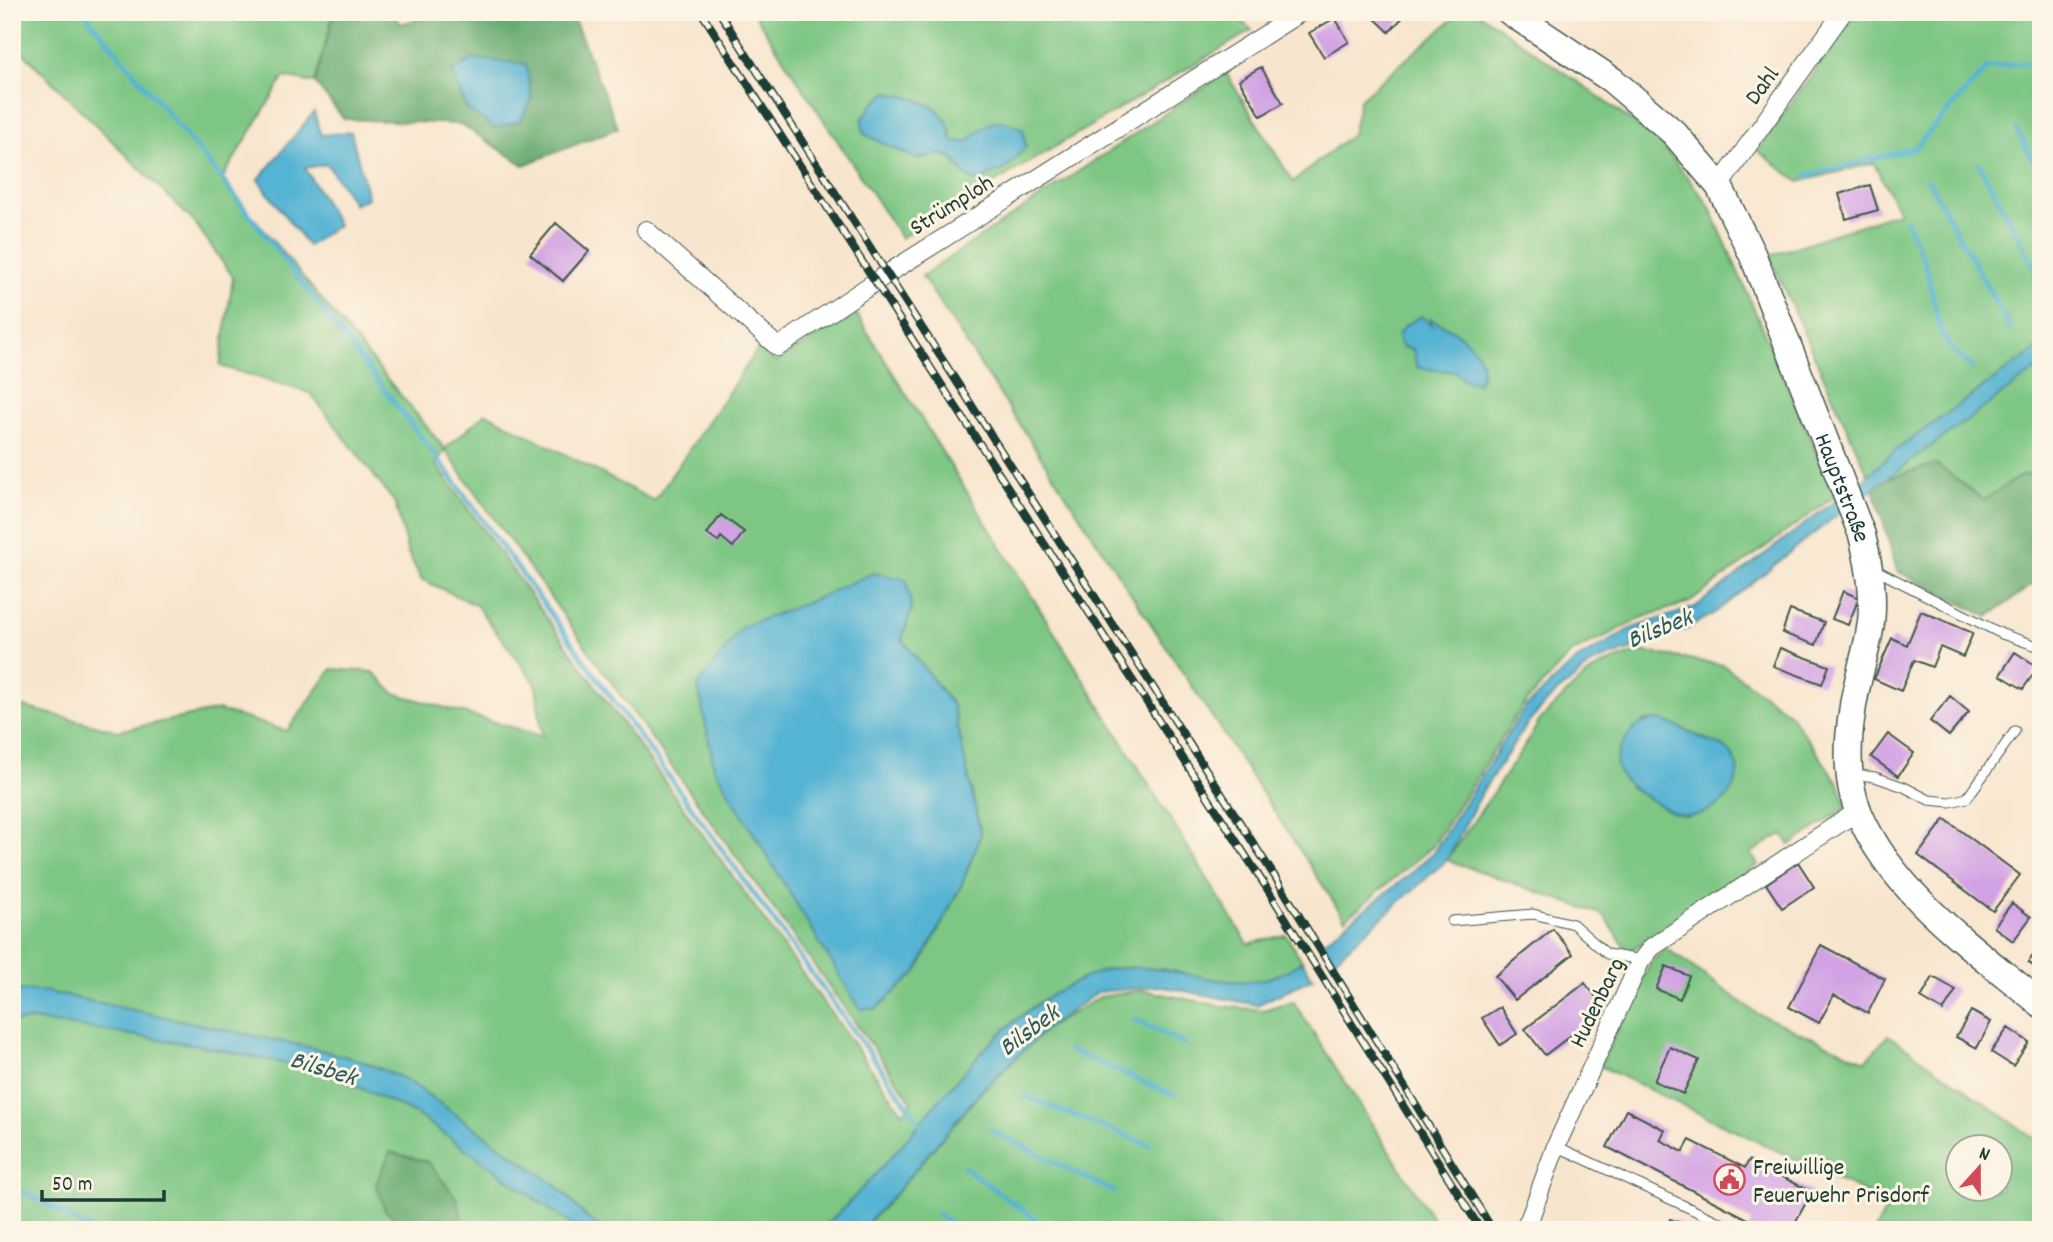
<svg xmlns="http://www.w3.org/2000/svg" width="2053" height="1242" font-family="Dekko,sans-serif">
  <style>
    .green { fill: #7dc683; stroke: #4e825c; stroke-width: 2; fill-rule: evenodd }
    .forest { fill: #66ab71; stroke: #427452; stroke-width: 2 }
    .water { fill: #55b3d3; stroke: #3a7884; stroke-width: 2 }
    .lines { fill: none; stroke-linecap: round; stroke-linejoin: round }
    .stream { stroke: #55b3d3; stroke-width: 5 }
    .building { fill: #d1a1e4 }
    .lane-casing { stroke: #40564b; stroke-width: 11 }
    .street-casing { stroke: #40564b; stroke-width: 20 }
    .secondary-casing { stroke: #40564b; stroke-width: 29 }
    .lane { stroke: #fff; stroke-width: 9 }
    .street { stroke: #fff; stroke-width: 18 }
    .secondary { stroke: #fff; stroke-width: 26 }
    .rail-casing { stroke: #1f3d34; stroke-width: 8 }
    .rail { stroke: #fcf5e5; stroke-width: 5; stroke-dasharray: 16; stroke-linecap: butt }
    .labels { text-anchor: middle; stroke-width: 6; stroke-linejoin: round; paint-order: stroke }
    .street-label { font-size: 24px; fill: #1f3d34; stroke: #fcf5e5 }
    .poi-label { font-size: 24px; fill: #1f3d34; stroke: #fcf5e5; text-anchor: start }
    .water-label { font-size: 26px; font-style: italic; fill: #2c5a5c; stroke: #fcf5e5 }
  </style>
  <rect width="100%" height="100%" fill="#fcf5e5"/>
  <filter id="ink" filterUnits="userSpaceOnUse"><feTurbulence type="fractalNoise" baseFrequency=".0143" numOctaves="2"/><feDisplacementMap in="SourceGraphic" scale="14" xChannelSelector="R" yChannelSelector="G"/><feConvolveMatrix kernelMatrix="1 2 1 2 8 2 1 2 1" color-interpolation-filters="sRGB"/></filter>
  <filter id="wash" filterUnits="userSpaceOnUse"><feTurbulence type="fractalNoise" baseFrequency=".00686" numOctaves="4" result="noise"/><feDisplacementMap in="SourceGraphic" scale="28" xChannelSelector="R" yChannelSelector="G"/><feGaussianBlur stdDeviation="1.57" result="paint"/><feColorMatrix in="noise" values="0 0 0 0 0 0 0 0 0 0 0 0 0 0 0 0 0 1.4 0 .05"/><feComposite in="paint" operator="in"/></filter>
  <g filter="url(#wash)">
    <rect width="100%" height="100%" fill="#f8e5ce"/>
    <path class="green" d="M12 12H334L315 83 284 77 222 179 445 449 486 413 654 501 758 349 776 362 855 312 1248 944 1286 935 1302 961 1291 970 1257 982H1225L1161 969H1108L933 1107 887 1163 829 1223 815 1230H603L586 1217 557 1186 407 1081 359 1060 312 1048 48 993 12 992V704L118 731 218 710 287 731 332 669 373 672 394 693 542 736 536 684 476 605 421 579 408 553 395 503 310 393 220 366 233 277 195 223 12 42ZM445 450 912 1102 903 1113 436 464ZM806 603 912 609 902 639 953 706 981 834 961 886 916 973 742 628Z
      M753 12H1230L1252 30 901 238ZM952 141 967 142 963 173C948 150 941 152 916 159Z
      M1461 12H1477L1601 98 1662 145 1709 205 1835 496 1690 602 1644 617 1571 653 1521 708 1432 847 1345 919 922 276 1226 73 1293 182 1352 134 1360 99Z
      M1858 12H2041V473L2022 475 1984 501 1936 464 1872 483 1769 256 1899 212 1874 163 1799 182 1757 150Z
      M1640 651 1723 665 1790 714 1839 784 1846 808 1790 845 1782 834 1751 853 1758 865 1628 952 1604 915 1447 860 1523 749 1540 720 1577 683 1600 666ZM1660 720C1682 727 1702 739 1724 747L1736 782 1728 796 1716 806 1687 816 1671 812 1630 787 1643 721Z
      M1666 948 1758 1014 1866 1061 1888 1035 2041 1143V1230H1875L1889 1204 1600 1066 1651 962ZM1958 1148H2000V1190H1958Z
      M1143 990 1221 1006 1263 1010 1293 1001 1440 1230H861L894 1195 982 1091 1046 1029 1100 997Z
      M35 1020 197 1045 329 1073 418 1115 579 1230H465L457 1199 385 1210 409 1230H12V1022Z"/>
    <path class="forest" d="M334 12H396L400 24 444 12H571L618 128 524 165 460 124 344 119 315 83Z
      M1936 464 1984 500 2022 475 2041 473V578L1988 617 1897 571 1872 483Z
      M390 1152 428 1162 457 1199 465 1230H409L385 1210 376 1184Z"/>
    <path class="water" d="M473 59 526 64 532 99 520 121 495 128 467 109 452 72Z
      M888 92C919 100 949 104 952 141L967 142C989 122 994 114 1023 129L1026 147 1007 168 976 182 963 173 953 158 944 154 916 159 864 134 862 120 872 105Z
      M314 112 321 135 351 132 368 198 354 204 327 164 305 168 338 225 308 246 258 180Z
      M1421 316 1432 326 1430 319C1455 329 1494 353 1478 383L1466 381 1456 372 1419 368 1416 365 1413 349 1403 347 1399 342 1398 334 1406 325Z
      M2041 346V366L1837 515 1716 612 1687 629 1595 662 1555 694 1528 723 1482 792 1447 860 1334 960 1323 942 1409 875 1434 851 1524 709 1576 660 1633 628 1695 607 1864 479 1892 453Z
      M873 573 906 579 912 609 902 639 953 706 981 834 961 886 916 973 876 1009H860L714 768 698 685 742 627 806 603Z
      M1660 720C1674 724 1686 731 1699 737 1707 741 1717 743 1724 747 1742 759 1740 779 1729 794 1721 805 1706 814 1693 815 1677 817 1666 809 1653 801 1628 785 1603 772 1625 740 1635 725 1642 721 1660 720Z
      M1302 961 1313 978 1257 1005 1158 986 1098 992 1046 1029 982 1090 894 1195 861 1230H815C836 1220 850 1201 866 1184 927 1123 981 1033 1057 992 1069 985 1097 971 1111 969 1127 967 1148 967 1164 970 1212 978 1259 995 1302 961Z
      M21 990 48 992 312 1048 359 1060 407 1080 557 1186 586 1217 603 1230H579L418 1115 329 1073 197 1045 35 1020 12 1022V992Z"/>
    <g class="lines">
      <path class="stream" d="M84 12 222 179 447 471 924 1128
        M2016 129 2041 174
        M1979 164 2041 279
        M1806 176 1915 148 1987 68 2041 61
        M1928 180 2010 328
        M1906 220 1925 262 1941 334 1955 353 1972 367
        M1134 1019 1184 1044
        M1069 1050 1174 1095
        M1024 1096 1150 1145
        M991 1130 1114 1192
        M964 1167 1050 1230
        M12 1185 92 1230
        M938 1214 957 1230"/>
    </g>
    <g id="blocks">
      <path class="building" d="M1368 12H1408L1389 32Z
        M1335 18 1349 42 1324 57 1309 33Z
        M1261 67 1283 103 1261 116 1239 80Z
        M1870 185 1878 210 1846 219 1839 194Z
        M556 223 589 251 563 281 530 254Z
        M721 515 744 532 733 547 721 537 718 542 707 534Z
        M1843 591 1859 598 1848 625 1832 619Z
        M1790 610 1824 622 1816 645 1782 633Z
        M1921 611 1973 633 1963 657 1940 647 1932 667 1914 660 1901 691 1874 679 1892 638 1907 645Z
        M1780 648 1829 666 1822 684 1773 666Z
        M2015 652 2038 667 2023 689 2000 675Z
        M1950 696 1969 712 1949 736 1930 721Z
        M1888 734 1914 753 1898 776 1871 757Z
        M1945 819 2020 875 1993 911 1918 855Z
        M1798 862 1814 887 1782 908 1766 884Z
        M2012 903 2031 917 2013 941 1994 927Z
        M1553 929 1573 954 1515 1000 1495 976Z
        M1821 945 1885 979 1868 1013 1834 995 1819 1023 1789 1007Z
        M2041 946V972L2028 962Z
        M1666 966 1689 976 1680 999 1656 989Z
        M1933 977 1956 990 1943 1011 1921 998Z
        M1585 983 1605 1009 1545 1055 1525 1029Z
        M1500 1007 1517 1034 1500 1045 1482 1018Z
        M1971 1011 1991 1022 1977 1048 1956 1037Z
        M2008 1028 2029 1042 2013 1066 1991 1052Z
        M1670 1047 1699 1060 1683 1094 1654 1081Z
        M1626 1110 1665 1130 1660 1140 1683 1152 1690 1140 1745 1168 1749 1160 1812 1192 1792 1228 1787 1226 1785 1230H1747L1752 1221 1607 1147Z
        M1670 1219 1696 1230H1666Z"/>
    </g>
  </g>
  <g filter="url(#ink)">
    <use href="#blocks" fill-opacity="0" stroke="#40564b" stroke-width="2"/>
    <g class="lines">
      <defs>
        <path id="lane" d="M1874 569 2002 634 2037 646 2041 642
          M1851 774 1875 777 1904 787 1929 800 1950 802 1967 798 2015 731
          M1452 921 1533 914 1573 924 1607 954 1641 960
          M1556 1146 1732 1228"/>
        <path id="street" d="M1719 186 1843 12
          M646 230 778 347 887 274 1301 12
          M1523 1230 1530 1218 1556 1146 1640 962 1652 947 1858 811"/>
        <g id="secondary">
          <path id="s1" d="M1510 12 1612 80 1674 133 1719 186 1753 256 1862 535C1870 568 1876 601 1869 635 1864 661 1855 686 1852 713 1847 745 1846 782 1859 813 1893 894 1975 949 2041 1004"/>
        </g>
      </defs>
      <use href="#lane" class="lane-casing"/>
      <use href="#street" class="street-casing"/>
      <use href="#secondary" class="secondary-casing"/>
      <use href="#lane" class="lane"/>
      <use href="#street" class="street"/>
      <use href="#secondary" class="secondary"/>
      <defs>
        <path id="rail" d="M701 12 1266 887 1481 1230
          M719 12 1277 880 1493 1230"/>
      </defs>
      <use href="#rail" class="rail-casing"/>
      <use href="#rail" class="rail"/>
    </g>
  </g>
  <defs>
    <symbol id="civic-ring" viewBox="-11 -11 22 22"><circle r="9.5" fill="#fcf5e5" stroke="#d1495b" stroke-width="1.5"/><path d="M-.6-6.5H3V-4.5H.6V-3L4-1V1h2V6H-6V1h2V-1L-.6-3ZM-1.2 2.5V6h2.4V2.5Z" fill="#d1495b"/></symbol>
  </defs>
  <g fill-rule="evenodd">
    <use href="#civic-ring" x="1712" y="1162" width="35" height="35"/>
  </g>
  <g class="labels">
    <g class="street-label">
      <text transform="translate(1761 85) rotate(-54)" y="8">Dahl</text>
      <text transform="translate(951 204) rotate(-32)" y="8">Strümploh</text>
      <text dy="8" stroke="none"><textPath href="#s1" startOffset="600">Hauptstraße</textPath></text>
      <text transform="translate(1596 1002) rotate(-64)" y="8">Hudenbarg</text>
    </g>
    <g class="poi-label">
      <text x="1753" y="1174">Freiwillige<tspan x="1753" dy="28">Feuerwehr Prisdorf</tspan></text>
    </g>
    <g class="water-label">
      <text transform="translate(1659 627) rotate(-22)" y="9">Bilsbek</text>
      <text transform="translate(1028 1029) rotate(-37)" y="9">Bilsbek</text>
      <text transform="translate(324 1067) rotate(17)" y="9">Bilsbek</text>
    </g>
  </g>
  <rect width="2053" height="1242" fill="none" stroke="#fcf5e5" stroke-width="42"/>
  <g transform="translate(1979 1168) rotate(21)"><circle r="33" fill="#fcf5e5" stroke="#a4ab9e" stroke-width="2"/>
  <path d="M0-5L12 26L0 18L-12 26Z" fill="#d1495b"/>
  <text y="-10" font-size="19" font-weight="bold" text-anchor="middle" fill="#1f3d34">N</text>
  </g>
  <path d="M42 1190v10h122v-10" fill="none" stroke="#1f3d34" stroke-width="3.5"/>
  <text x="52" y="1190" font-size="21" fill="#1f3d34" stroke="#fcf5e5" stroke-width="5" paint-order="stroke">50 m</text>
</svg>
